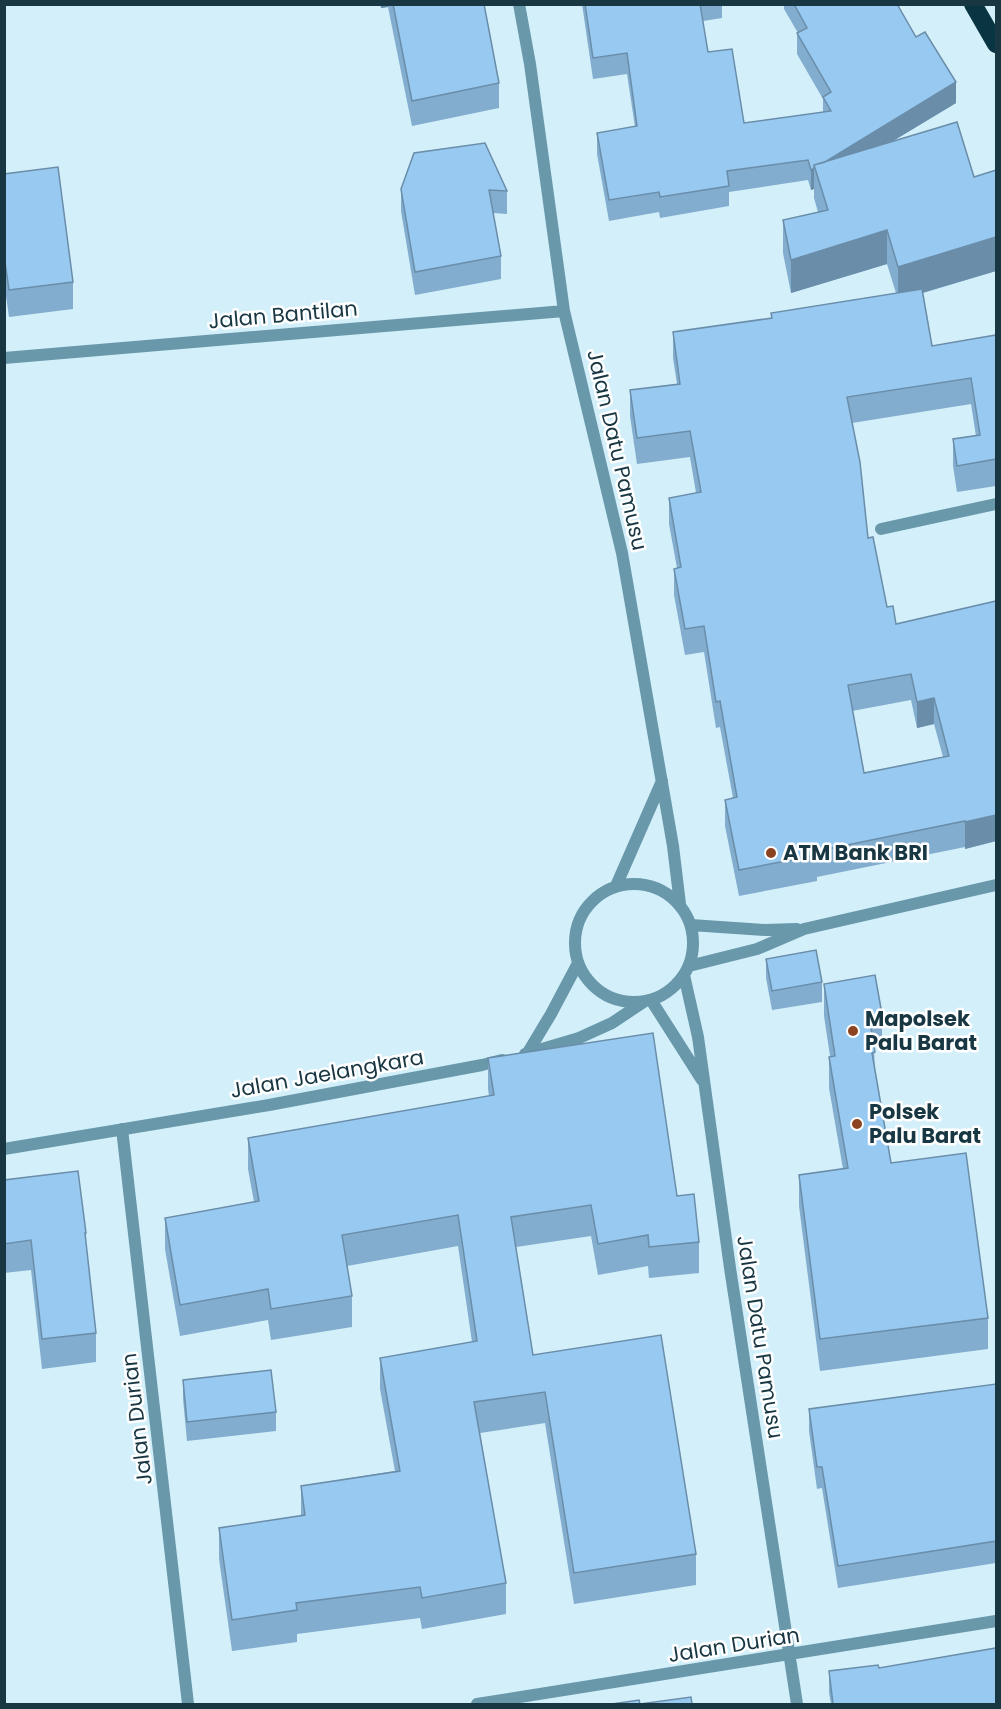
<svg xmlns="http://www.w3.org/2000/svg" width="1001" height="1709" font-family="Poppins,sans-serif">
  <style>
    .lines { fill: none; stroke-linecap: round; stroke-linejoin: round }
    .street { stroke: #6898aa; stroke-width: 12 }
    .highway { stroke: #093543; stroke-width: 18 }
    .wall { fill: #82adcf; fill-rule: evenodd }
    .shaded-wall { fill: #6a8da9 }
    .building { fill: #97c9f1; stroke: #6a8da9; stroke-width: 1.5; fill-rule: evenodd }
    .poi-dot { fill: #8b4322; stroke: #fff; stroke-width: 2 }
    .labels { text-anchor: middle; stroke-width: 5; stroke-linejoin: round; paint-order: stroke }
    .street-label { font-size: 21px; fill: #183742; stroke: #fff }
    .poi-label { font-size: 21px; font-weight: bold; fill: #183742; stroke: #fff; text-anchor: start }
  </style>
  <rect width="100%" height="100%" fill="#d3effa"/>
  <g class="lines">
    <path class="street" d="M519 4 530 64 564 311 622 553 673 846 680 904
      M4 358 564 311
      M881 529 996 504
      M575 943a59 59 0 1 1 118 0a59 59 0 1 1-118 0Z
      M616 886 662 781
      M691 925 765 930 797 929
      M689 966 757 949 804 929 996 885
      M684 975 698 1037 730 1268 797 1704
      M651 1000 702 1080
      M525 1054 579 1038 612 1023 645 1001
      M527 1054 551 1014 578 963
      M122 1129 188 1704
      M4 1149 269 1105 482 1065 502 1060
      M477 1704 996 1621"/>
    <path class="highway" d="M973 4 996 44"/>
  </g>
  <path class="wall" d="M380 4H484L499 83V108L412 126 388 7 381 8Z
    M582 4H722V18L703 21 708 52 744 123 823 112V99L797 54V33H798L784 9V4H897L916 37 956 103 893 141 996 271 923 293 932 346 996 335V486L957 492 953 466V439L976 436 971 404 852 423 868 538 887 607 896 624 996 601V841L965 849V847L817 877V881L739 896 725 826V800L733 798 720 727 716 728 704 652 685 655 674 595V569L677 568 669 524V498L696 493 690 457 637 464 630 416V390L677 384 673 358V332L771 318V313L896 293 887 264 791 293 783 253V220L818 212 814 198V189L811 190 808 180 729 192V206L660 218 659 212 609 221 597 154V133L635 127 627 74 593 79ZM911 700 917 728 934 724 943 757 864 773 852 711Z
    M4 174 73 282V309L9 317 4 282Z
    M401 189 507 191V214L493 213 501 256V279L415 295 401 211Z
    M766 959 822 982V1002L772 1010 766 978Z
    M824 984 882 1014V1045L874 1047 875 1072 891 1163 988 1318V1349L820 1371 799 1206V1175L843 1169 829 1088V1057L830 1056 824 1016Z
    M488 1058 677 1196 699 1242V1273L649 1278 648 1266 598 1275 591 1236 516 1247 533 1355 696 1554V1585L574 1604 545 1423 480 1433 506 1583V1614L422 1629 420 1618 297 1634V1642L232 1651 219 1559V1528L301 1516V1486L395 1471 380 1389V1358L472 1342 458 1246 347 1266 352 1296V1327L271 1340 268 1320 180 1336 165 1249V1218L254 1202 248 1169V1138L489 1096 488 1089Z
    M4 1180 86 1233V1249L96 1333V1362L42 1369 31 1270 4 1273Z
    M183 1380 276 1412V1431L187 1441 183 1399Z
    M996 1384V1563L838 1588 822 1488 817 1489 809 1431V1409Z
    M879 1668 996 1704H831L829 1693V1671Z"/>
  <path class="shaded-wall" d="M381 4H388V7L381 8Z
    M956 82V103L820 185 815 168Z
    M814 168V189L811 190V170Z
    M887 230V264L791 293V260Z
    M996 237V271L898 300V267Z
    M934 698V724L917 728V702Z
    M996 815V841L965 849V822Z"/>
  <path class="building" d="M393 4H484L499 83 412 101Z
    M585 4H700L708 52 732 49 744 123 831 111 823 97 831 92 797 33 807 28 794 4H897L916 37 925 32 956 82 825 162 814 165V168L811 170 808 160 727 171 729 186 660 197 659 192 609 200 597 133 637 126 627 53 593 58Z
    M957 122 974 177 996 170V237L898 267 887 230 791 260 783 220 828 210 814 165Z
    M485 143 507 191 489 190 501 256 415 272 401 189 414 153Z
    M58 167 73 282 9 290 4 255V174Z
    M922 289 932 346 996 335V459L957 466 953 439 980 435 971 378 847 397 860 462 868 538 873 537 887 607 893 606 896 624 996 601V815L965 822V821L817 851V855L739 870 725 800 737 797 720 701 716 702 704 626 685 629 674 569 681 567 669 498 701 492 690 431 637 438 630 390 680 384 673 332 772 318 771 313ZM911 674 917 702 934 698 949 756 864 773 848 685Z
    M816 950 822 982 772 991 766 959Z
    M875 975 882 1014 869 1016 875 1052 872 1053 891 1163 966 1153 988 1318 820 1339 799 1175 848 1168 829 1057 835 1056 824 984Z
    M653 1033 677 1196 694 1194 699 1242 649 1247 648 1235 598 1244 591 1205 511 1217 533 1355 661 1335 696 1554 574 1573 545 1392 474 1402 506 1583 422 1598 420 1587 296 1603 297 1610 232 1620 219 1528 305 1515 301 1486 400 1471 380 1358 477 1341 458 1215 342 1235 352 1296 271 1309 268 1289 180 1305 165 1218 259 1201 248 1138 494 1095 488 1058Z
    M78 1171 86 1233H85L96 1333 42 1339 31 1240 4 1244V1180Z
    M271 1370 276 1412 187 1422 183 1380Z
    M996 1384V1541L838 1566 822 1467H817L809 1409Z
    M996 1648V1704H833L829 1671 878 1665 879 1668Z
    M691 1697 692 1704H612L639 1700 640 1704Z"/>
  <g class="poi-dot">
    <circle cx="771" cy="853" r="6"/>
    <circle cx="853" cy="1031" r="6"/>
    <circle cx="857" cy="1124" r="6"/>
  </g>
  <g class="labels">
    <g class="street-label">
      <text transform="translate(283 315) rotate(-5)" y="7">Jalan Bantilan</text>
      <text transform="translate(617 450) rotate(77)" y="7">Jalan Datu Pamusu</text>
      <text transform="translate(327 1074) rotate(-10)" y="7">Jalan Jaelangkara</text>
      <text transform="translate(760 1337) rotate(81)" y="7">Jalan Datu Pamusu</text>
      <text transform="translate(137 1419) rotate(-97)" y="7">Jalan Durian</text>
      <text transform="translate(734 1645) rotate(-9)" y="7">Jalan Durian</text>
    </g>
    <g class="poi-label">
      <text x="783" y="860">ATM Bank BRI</text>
      <text x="865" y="1026">Mapolsek<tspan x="865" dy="24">Palu Barat</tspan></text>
      <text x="869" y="1119">Polsek<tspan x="869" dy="24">Palu Barat</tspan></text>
    </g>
  </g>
  <rect width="1001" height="1709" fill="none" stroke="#183742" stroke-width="12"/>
</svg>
